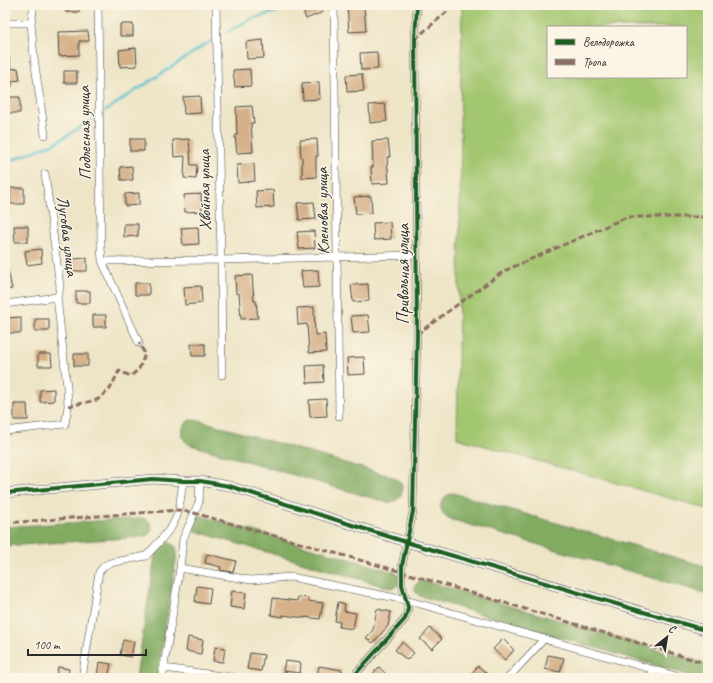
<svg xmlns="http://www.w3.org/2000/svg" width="713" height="683" font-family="Caveat,sans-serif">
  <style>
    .green { fill: #a3c66f; stroke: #67784d; fill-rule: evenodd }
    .forest { fill: #82ab62; stroke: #566b46 }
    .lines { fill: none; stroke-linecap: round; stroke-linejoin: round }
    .stream { stroke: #52becc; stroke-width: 2.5 }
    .building { fill: #d6b088 }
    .minor-casing { stroke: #484742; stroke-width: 8 }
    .tertiary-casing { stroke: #484742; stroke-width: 10 }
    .minor { stroke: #fff; stroke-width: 7 }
    .tertiary { stroke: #fff; stroke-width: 9 }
    .quiet { stroke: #8d6e63; stroke-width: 3; stroke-dasharray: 6 3; stroke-linecap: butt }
    .cycleway-casing { stroke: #fcf5e5; stroke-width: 6 }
    .cycleway { stroke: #1b5e20; stroke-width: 4 }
    .labels { text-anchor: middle; stroke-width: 3; stroke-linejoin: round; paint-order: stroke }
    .street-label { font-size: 17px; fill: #2b2b2b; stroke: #fcf5e5 }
  </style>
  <rect width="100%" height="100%" fill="#fcf5e5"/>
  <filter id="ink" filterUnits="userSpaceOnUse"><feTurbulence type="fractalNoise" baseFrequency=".025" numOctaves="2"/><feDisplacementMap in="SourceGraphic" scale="8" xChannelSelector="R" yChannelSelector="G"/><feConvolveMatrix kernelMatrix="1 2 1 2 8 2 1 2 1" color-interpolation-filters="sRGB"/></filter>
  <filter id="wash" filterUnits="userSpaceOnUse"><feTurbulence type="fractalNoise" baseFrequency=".012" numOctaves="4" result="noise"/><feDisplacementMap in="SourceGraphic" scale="16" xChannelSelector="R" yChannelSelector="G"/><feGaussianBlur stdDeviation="0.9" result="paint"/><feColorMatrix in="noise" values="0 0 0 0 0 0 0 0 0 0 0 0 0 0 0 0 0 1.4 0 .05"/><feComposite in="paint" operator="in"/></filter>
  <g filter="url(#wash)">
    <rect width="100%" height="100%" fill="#eee5c7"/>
    <path class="green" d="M462 5H708V509L457 438 461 132H460ZM548 27H686V77H548Z"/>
    <path class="forest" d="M190 420H198L393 477C409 484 403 504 386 502L191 445C179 440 179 427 190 420Z
      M453 493 708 567V594L450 519C436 512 439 496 453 493Z
      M198 516H202L394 572 399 575V584L395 587 390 588 198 532 194 529 192 524 195 517Z
      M142 518C154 520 155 534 143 537L5 546V527Z
      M165 542C172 543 177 545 177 553L157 678H136L156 550 161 543Z
      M420 581H425L708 664V678H698L420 596C413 592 413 585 420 581Z"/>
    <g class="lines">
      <path class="stream" d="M227 32 251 19 282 10 292 5
        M105 111 206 44 215 39
        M5 163 57 142 93 119"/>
    </g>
    <g id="blocks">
      <path class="building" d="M65 5H79V12H66Z
        M317 5H320L323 12 306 19 303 11Z
        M347 5H364L366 31 349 32Z
        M120 24H133V36H120Z
        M88 31 89 41H79V55L59 56 58 32Z
        M263 40 264 58 247 59 246 42Z
        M136 48 137 66 120 67 119 50Z
        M377 52 378 69 361 70 360 53Z
        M5 57H9L11 69 18 68 20 80 12 81V86L7 87 5 72Z
        M250 69 251 86 235 87 233 70Z
        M64 71H77V83H64Z
        M362 74 364 91 347 92 346 75Z
        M319 82 320 99 303 100 302 83Z
        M200 96 201 113 184 114 183 97Z
        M6 97H20V113H6Z
        M385 104 387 121 370 123 369 105Z
        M252 106 254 123H251L253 152 237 153 235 136 237 135 236 107Z
        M130 139H144V151H130Z
        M189 139 191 165H197L196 179 184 178 185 156 174 157 173 140Z
        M317 139 318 156H316V177L302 178V157H301L300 140Z
        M388 140 390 157H387L389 183 372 184 371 167H373L372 141Z
        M254 164 255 181 238 183 237 165Z
        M132 166 133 180H121L120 167Z
        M10 188H24V204H10Z
        M273 190 274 207 257 208 256 191Z
        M139 193V205L125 206V194Z
        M201 194 202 211 185 212 184 195Z
        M371 196 372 213 356 214 354 197Z
        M314 202 316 219 299 220 297 203Z
        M390 222 391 239 374 240 373 223Z
        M124 224H138V236L124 237Z
        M14 226H28V242H15Z
        M198 227 199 244 183 245 181 228Z
        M314 231 315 248 299 249 297 232Z
        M41 249 42 263 27 265 25 251Z
        M87 258V271H73V259Z
        M5 270H8L12 289 5 290Z
        M318 270 319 287 303 288 301 271Z
        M252 275 254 301H256L258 318 241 319 239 293 236 294 235 276Z
        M135 283H149V295H135Z
        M368 284 369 301 353 302 351 285Z
        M201 286 202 303 185 305 184 287Z
        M76 291H90V303H76Z
        M314 307 315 335 325 334 326 352 309 353 307 324 298 325 297 308Z
        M93 315H106V327H93Z
        M368 315 370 332 353 333 351 316Z
        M21 317V333H7V318Z
        M35 319H49V331H35Z
        M191 344H205V356H192Z
        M38 354H51L52 366H38Z
        M74 354H88V366H74Z
        M364 357 365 374 348 375 347 358Z
        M323 365 324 382 307 383 306 366Z
        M54 389V401L40 402V390Z
        M326 399 327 416 310 417 309 400Z
        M14 404H27L28 420H14Z
        M207 554 236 561 233 572 220 570 221 567 205 563Z
        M197 586 211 588 209 604 195 602Z
        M232 591 246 593 244 609 230 607Z
        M298 597 308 598V601L323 603 320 619 305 617V618L283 615V617L271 615 273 598 297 601Z
        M338 602 345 604 344 611 356 613 353 629 339 627 340 622 335 621Z
        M377 609 391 612 388 626 373 643 366 638 373 630Z
        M430 628 442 639 432 649 420 639Z
        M188 637 203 640 201 654 186 651Z
        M503 639 514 650 505 660 493 649Z
        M123 640 134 642 131 657 120 655Z
        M402 642 414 653 407 660 395 650Z
        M215 647 225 648 223 662 213 661Z
        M250 653 264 655 261 671 247 669Z
        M548 655 564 658 560 672 545 669Z
        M285 661 301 663 300 673 283 671Z
        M99 662 111 664 108 678 97 676Z
        M319 666 342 670 340 678H329L317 676Z
        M478 666 492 678H467Z
        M58 667 69 669 68 678H56Z
        M379 667 390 678H369Z"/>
    </g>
  </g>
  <g filter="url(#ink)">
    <use href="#blocks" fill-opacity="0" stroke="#484742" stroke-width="1"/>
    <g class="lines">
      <defs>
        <path id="minor" d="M33 5V11L31 23 34 58 45 135
          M98 5 101 247 102 261 139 343
          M216 5 221 260 222 375
          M334 5 339 416
          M5 23H31
          M102 261 221 260 416 255
          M5 304 57 297 59 293 60 286 45 174
          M5 431 65 424 68 406 67 387 57 297
          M180 568 251 580 291 577 406 600 683 678
          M164 668 236 678
          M82 678 99 572 104 566 110 563 146 556 160 541 172 526 176 518 179 510 183 481
          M162 678 180 568 183 539 199 502 200 481
          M352 678 405 619 407 613 408 607 402 585V566L413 511 417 334 415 39 417 5
          M508 678 544 639
          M648 678 655 670"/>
        <path id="tertiary" d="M5 493 153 479 183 481H200L229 486 406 542 708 631"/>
      </defs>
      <use href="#minor" class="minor-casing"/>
      <use href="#tertiary" class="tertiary-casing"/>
      <use href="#minor" class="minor"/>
      <use href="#tertiary" class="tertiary"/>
      <path class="quiet" d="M415 39 455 5
        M417 334 504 271 627 217H708
        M68 406 97 400 110 389 119 371 131 376 139 369 145 354 139 343
        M5 523 179 510 194 513 402 572 708 664"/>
      <defs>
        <path id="cycleway" d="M5 493 153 479 183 481H200L229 486 406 542 708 631
          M352 678 405 619 407 613 408 607 402 585V566L413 511 417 334 415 39 417 5"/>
      </defs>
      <use href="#cycleway" class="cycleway-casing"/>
      <use href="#cycleway" class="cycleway"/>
    </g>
  </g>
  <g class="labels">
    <g class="street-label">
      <text transform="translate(84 133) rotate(-91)" y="6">Подлесная улица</text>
      <text transform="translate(204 190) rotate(-91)" y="6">Хвойная улица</text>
      <text transform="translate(322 211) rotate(-91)" y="6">Кленовая улица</text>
      <text transform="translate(68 236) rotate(83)" y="6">Луговая улица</text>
      <text transform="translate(403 274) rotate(-90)" y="6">Привольная улица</text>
    </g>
  </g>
  <rect width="713" height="683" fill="none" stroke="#fcf5e5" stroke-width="20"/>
  <rect x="547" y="26" width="140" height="52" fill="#fcf5e5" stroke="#a8a49b"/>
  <rect x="555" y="39" width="20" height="6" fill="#1b5e20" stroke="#a8a49b"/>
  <text x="583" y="46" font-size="12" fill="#2b2b2b">Велодорожка</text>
  <rect x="555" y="59" width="20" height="6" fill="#8d6e63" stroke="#a8a49b"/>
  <text x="583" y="66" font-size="12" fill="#2b2b2b">Тропа</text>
  <g transform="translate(667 637) rotate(30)" stroke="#fcf5e5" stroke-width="3" paint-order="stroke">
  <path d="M0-3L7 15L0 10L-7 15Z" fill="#2b2b2b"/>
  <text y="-6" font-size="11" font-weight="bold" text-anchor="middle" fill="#2b2b2b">С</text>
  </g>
  <path d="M28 649v6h118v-6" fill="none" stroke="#2b2b2b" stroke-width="2"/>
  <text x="34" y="649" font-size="12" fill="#2b2b2b" stroke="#fcf5e5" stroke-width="3" paint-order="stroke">100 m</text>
</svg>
